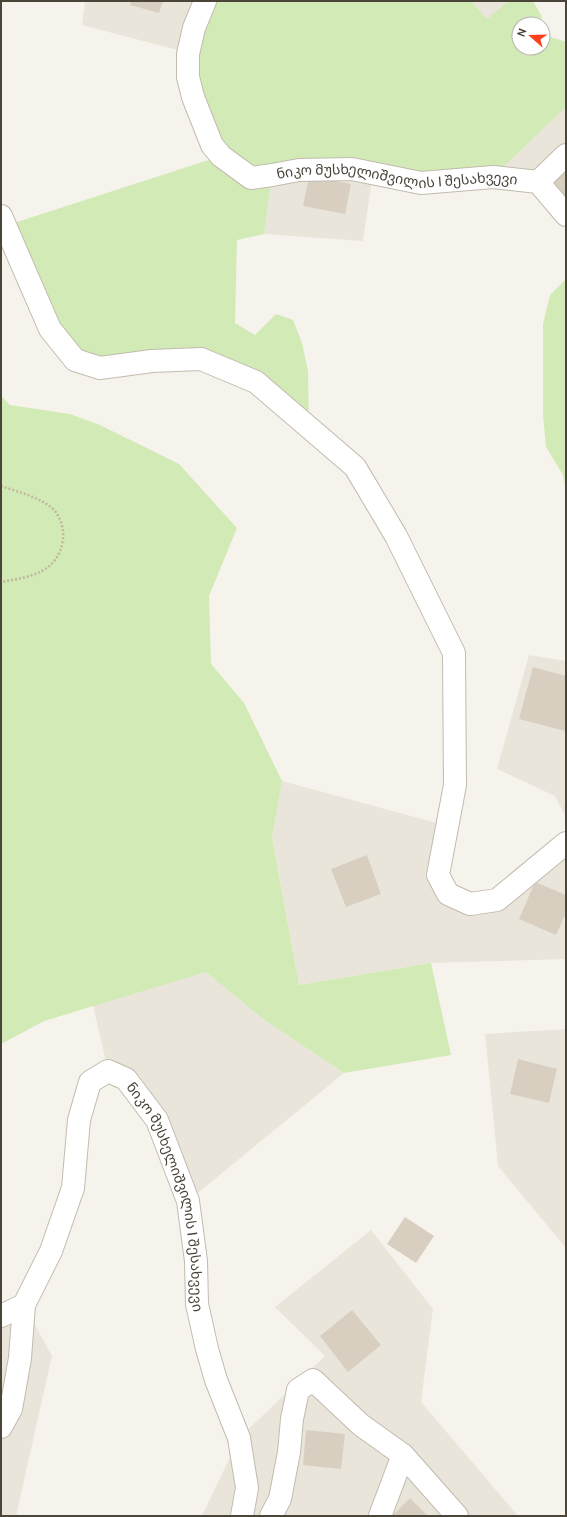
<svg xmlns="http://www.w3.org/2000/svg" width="567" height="1517" font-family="Cabin,'Noto Sans Georgian',sans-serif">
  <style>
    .residential { fill: #eae5da }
    .green { fill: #d2eab5; fill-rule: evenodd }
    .building { fill: #d8cfc1 }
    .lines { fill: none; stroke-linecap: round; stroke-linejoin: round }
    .minor-casing { stroke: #c2bbae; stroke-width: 24 }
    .path { stroke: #c4b79f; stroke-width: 2.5; stroke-dasharray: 2 2; stroke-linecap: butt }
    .minor { stroke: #fff; stroke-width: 22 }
    .labels { text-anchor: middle; stroke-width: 3; stroke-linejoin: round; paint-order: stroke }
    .street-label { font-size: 14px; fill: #4b4439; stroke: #fff }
  </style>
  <rect width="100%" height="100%" fill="#f6f3ec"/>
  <path class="residential" d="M85 1H207L193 54 82 25Z
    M471 1H508L487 19Z
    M566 107V215L538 182 493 177Z
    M373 173 363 241 264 234 272 175Z
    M529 655 566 661V817L555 796 497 769Z
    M282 781 448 826 438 876 470 904 566 843V959L431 963 299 985 272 838Z
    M206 972 263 1019 344 1073 188 1201 157 1120 108 1071 93 1005Z
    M566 1029V1248L498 1166 485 1034Z
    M371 1230 433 1309 421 1402 518 1516H202L239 1438 325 1356 275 1307Z
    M1 1302 24 1305 52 1356 16 1516H1Z"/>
  <path class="green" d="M207 1H471L487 19 508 1H533L541 15 545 35 566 42V107L493 177 272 176 264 234 237 240 235 323 255 335 276 314 293 320 302 343 308 371 309 427 201 359 75 360 9 232 17 222 221 156 198 106 193 54ZM519 24H543V48H519Z
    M566 279V491L563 475 546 447 543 415V324L550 295Z
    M1 396 10 405 70 414 100 425 179 464 237 528 209 596 211 664 244 703 282 781 272 838 299 985 431 963 451 1055 344 1073 263 1019 206 972 44 1021 1 1044Z"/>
  <path class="building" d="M131 1H163L159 13 130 5Z
    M566 171V202L551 184Z
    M309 176 351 184 345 214 303 206Z
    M533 667 566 676 565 731 519 719Z
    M367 855 381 894 346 907 331 869Z
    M535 882 566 895V913L556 935 519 919Z
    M518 1059 557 1069 549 1103 510 1094Z
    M405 1217 434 1236 416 1263 387 1244Z
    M352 1310 381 1345 348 1372 320 1336Z
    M306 1430 345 1434 341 1469 303 1465Z
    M410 1498 428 1516H392Z"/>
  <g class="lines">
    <defs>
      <g id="minor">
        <path id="s1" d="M205 1 194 28 188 54V77L193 97 212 145 221 156 251 178 272 175 299 170 352 169 421 183 493 177 538 182 566 215"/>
        <path d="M538 182 566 155"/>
        <path d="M1 216 50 329 75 360 100 368 152 361 201 359 256 382 355 467 396 536 454 653 455 785 438 875 448 894 470 904 497 900 566 843"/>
        <path id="s2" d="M1 1316 24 1305 51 1251 73 1188 79 1120 90 1082 108 1071 126 1079 157 1120 188 1201 196 1261 197 1304 207 1349 216 1380 239 1438 247 1488 242 1516"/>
        <path d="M1 1427 11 1409 20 1358 24 1305"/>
        <path d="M271 1516 280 1499 289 1452 292 1419 298 1390 313 1380 361 1425 403 1455 457 1516"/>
        <path d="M380 1516 403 1455"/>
      </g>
    </defs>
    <use href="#minor" class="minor-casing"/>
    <path class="path" d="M1 486C18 492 41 497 54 510 61 518 64 529 63 539 59 573 29 577 1 582"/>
    <use href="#minor" class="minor"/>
  </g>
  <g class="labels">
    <g class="street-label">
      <text dy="5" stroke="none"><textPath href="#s1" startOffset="350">ნიკო მუსხელიშვილის I შესახვევი</textPath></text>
      <text dy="5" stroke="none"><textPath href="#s2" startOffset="429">ნიკო მუსხელიშვილის I შესახვევი</textPath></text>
    </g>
  </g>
  <rect width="567" height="1517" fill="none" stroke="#4b4439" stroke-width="4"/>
  <g transform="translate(531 36) rotate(290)"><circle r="19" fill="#ffffff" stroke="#b7b4b0"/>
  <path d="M0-3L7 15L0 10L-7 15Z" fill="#fc3f1d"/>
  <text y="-6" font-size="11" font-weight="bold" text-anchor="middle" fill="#4b4439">N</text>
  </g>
</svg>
